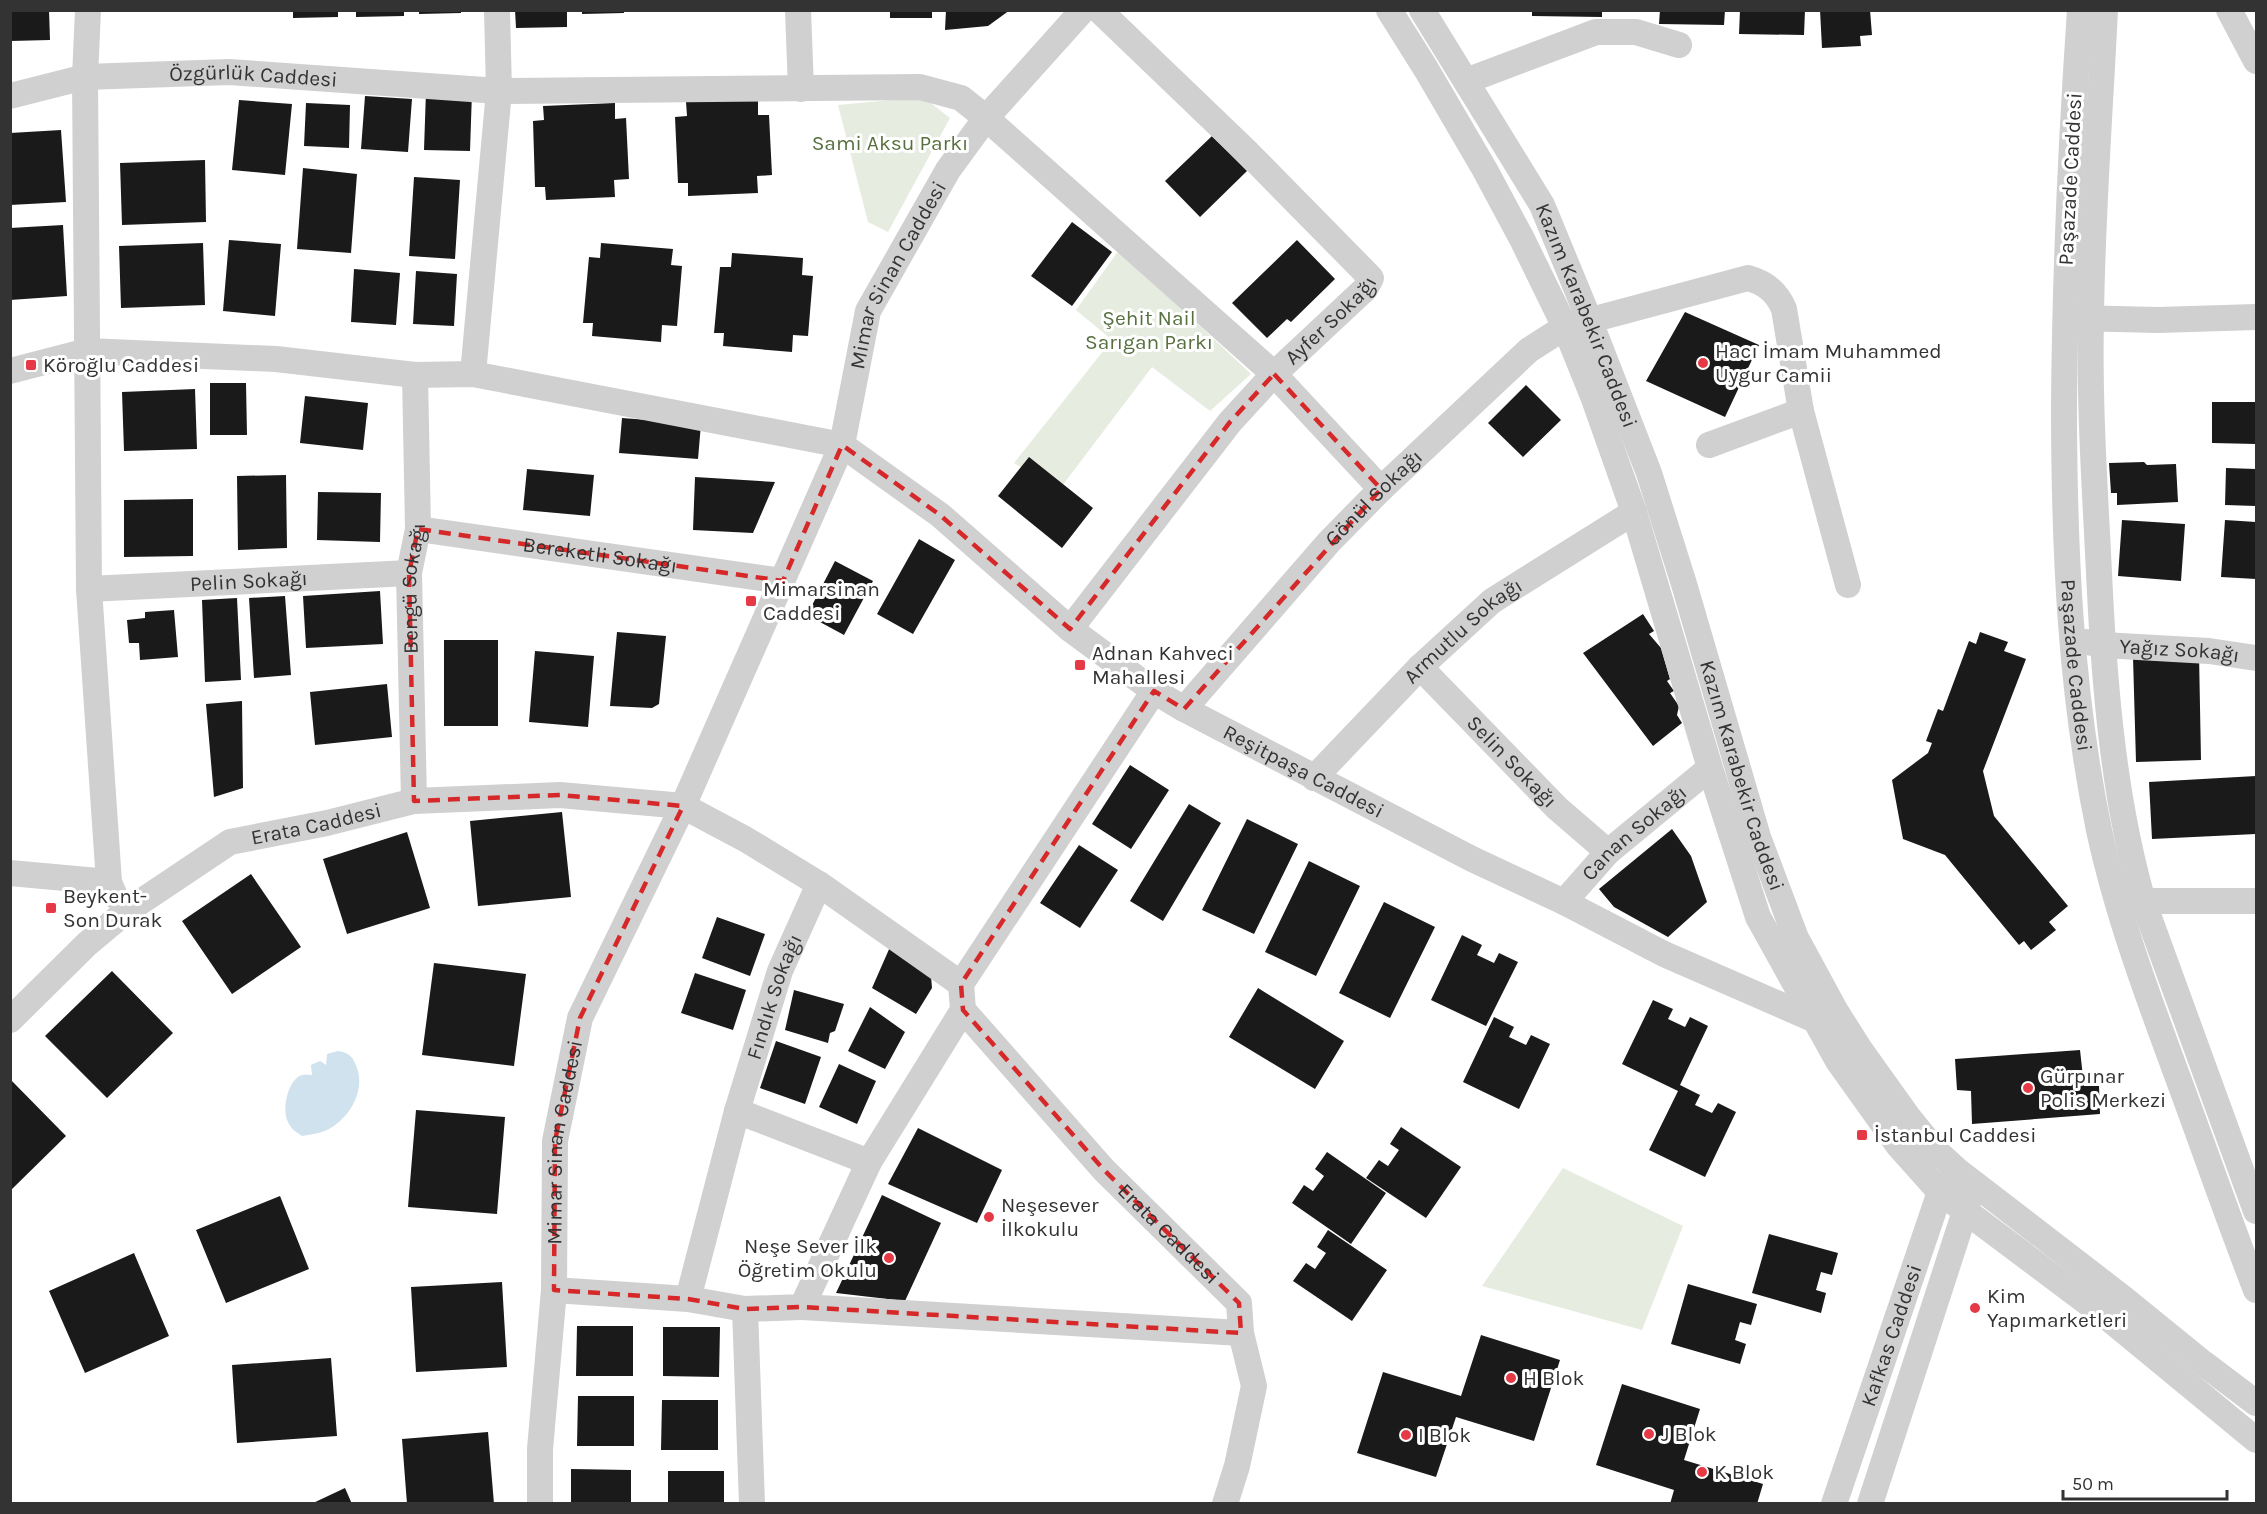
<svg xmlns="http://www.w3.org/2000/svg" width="2267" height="1514" font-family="Karla,sans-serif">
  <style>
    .green { fill: #e6ecdf }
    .water { fill: #cfe2ee }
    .building { fill: #1a1a1a }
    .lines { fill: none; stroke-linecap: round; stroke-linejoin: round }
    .minor { stroke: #d0d0d0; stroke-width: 26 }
    .marked { fill: none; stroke: #d62828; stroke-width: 4.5; stroke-dasharray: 12 8; stroke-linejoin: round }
    .poi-dot { fill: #e63946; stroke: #fff; stroke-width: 2 }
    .labels { text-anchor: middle; stroke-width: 6; stroke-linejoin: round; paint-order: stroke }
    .street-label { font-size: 21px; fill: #333; stroke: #fff }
    .park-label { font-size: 21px; fill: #56703f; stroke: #fff }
    .poi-label { font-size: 21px; fill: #333; stroke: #fff; text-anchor: start }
  </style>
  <rect width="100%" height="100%" fill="#fff"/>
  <path class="green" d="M923 97 950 118 888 232 868 222 838 105Z
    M1119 250 1251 374 1210 411 1152 367 1059 490 1014 463 1112 340 1076 310Z
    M1563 1168 1683 1226 1642 1330 1482 1286Z"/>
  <path class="water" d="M338 1051C350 1053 353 1057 357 1068 365 1090 351 1114 334 1126 324 1133 314 1134 302 1136 296 1132 291 1129 288 1122 282 1110 287 1085 298 1077 302 1074 307 1075 312 1075L311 1065 320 1061 326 1065 327 1054Z"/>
  <path class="building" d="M10 10H49L50 40 10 41Z
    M293 10H338V17L293 18Z
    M356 10H404V16L356 17Z
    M419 10H461V13L419 14Z
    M515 10H567V27L516 28Z
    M582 10H624V13L582 14Z
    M890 10H932V18H890Z
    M946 10H1010L988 26 945 30Z
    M1532 10H1602V17L1532 16Z
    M1660 10H1725L1724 25 1659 24Z
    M1740 10H1805L1804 35 1739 34Z
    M1820 10H1870L1872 35 1860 36 1861 46 1822 48Z
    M426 91 472 92 470 151 424 150Z
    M365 96 412 99 408 152 361 149Z
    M758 99V115H769L772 175 757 176 758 193 688 196V183H678L675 117 687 116 686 102Z
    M239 100 292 104 285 175 232 170Z
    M306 103 350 105 349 148 304 146Z
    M615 103V119L626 118 629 179 614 180 615 197 546 200 545 187H535L533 121 544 120 543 106Z
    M61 130 66 202 10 205V133Z
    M1212 136 1247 171 1200 217 1165 181Z
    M205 160 206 222 122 225 120 163Z
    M303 168 357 174 351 253 297 249Z
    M414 177 460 180 455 259 409 256Z
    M1072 222 1112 252 1072 306 1031 276Z
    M63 225 67 296 10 300V228Z
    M229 240 281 244 275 316 223 311Z
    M1297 240 1335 279 1291 322 1287 319 1267 338 1232 303Z
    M203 243 205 305 121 308 119 246Z
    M601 243 673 249 671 265 682 266 677 326 662 325 661 342 592 336 593 323H583L589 257 600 258Z
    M732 253 803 258 802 275 813 276 808 336 793 335 792 352 723 346 724 333H714L720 267H731Z
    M354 269 400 273 396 325 351 322Z
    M416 271 457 274 454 326 413 324Z
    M1685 312 1759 345 1725 417 1646 381Z
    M210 383H246L247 435H210Z
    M1526 385 1561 420 1523 457 1488 423Z
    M195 389 197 449 124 451 122 392Z
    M305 396 368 403 363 450 300 443Z
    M2212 402H2256V444L2212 443Z
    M622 418 701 424 698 459 619 453Z
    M1029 457 1093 508 1062 548 998 496Z
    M2144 462 2147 465 2176 464 2178 502 2117 505V493H2111L2109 463Z
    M2226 468 2256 469V506L2225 505Z
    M527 469 594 475 590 516 523 510Z
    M286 475 287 548 238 550 237 476Z
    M695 477 775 482 753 533 693 530Z
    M318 492 381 493 380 542 317 540Z
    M193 499V556L124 557V500Z
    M2122 520 2185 524 2181 581 2118 576Z
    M2225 520 2256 522V579L2221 577Z
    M919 539 955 560 913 634 877 614Z
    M835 561 873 581 844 635 807 615Z
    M380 591 383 644 306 648 303 596Z
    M285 596 291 675 254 678 249 598Z
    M237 598 241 680 205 682 202 600Z
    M174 610 178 657 140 660 139 643H129L127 620 145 618V612Z
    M1643 614 1654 631 1649 634 1661 648 1670 679 1667 681 1674 691 1670 693 1679 706 1677 715 1682 723 1653 746 1583 653Z
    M617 632 666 636 659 704 652 708 610 706Z
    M1980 632 2008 642 2004 651 2026 659 1983 771 1994 816 2068 906 2049 922 2056 930 2031 950 2024 941 2019 945 1945 855 1903 839 1892 780 1928 753 1932 743 1926 741 1938 709 1943 711 1969 641 1976 644Z
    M444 640H498V726H444Z
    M535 651 594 656 588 727 529 722Z
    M2199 654 2201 760 2136 762 2133 657Z
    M387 684 392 737 315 745 310 692Z
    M242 701 243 788 214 797 206 704Z
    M1130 765 1169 790 1131 849 1092 824Z
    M2256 776V834L2152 839 2149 782Z
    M1189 804 1221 823 1163 921 1130 901Z
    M562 812 571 897 478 906 470 821Z
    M1247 819 1298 844 1254 934 1202 910Z
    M1672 829 1691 856 1707 902 1668 937 1614 907 1599 889Z
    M407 832 430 908 347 934 323 859Z
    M1079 845 1118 870 1080 928 1040 903Z
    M1309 861 1360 886 1316 976 1265 952Z
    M251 874 301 947 232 994 182 921Z
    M1384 902 1435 927 1390 1018 1339 993Z
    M717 917 765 934 750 976 702 958Z
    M1462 935 1482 945 1477 955 1494 963 1499 953 1518 962 1486 1026 1431 1000Z
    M890 947 931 976 932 988 916 1014 872 988Z
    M434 963 526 974 514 1066 422 1055Z
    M112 971 173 1033 107 1098 45 1036Z
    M695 973 746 990 733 1030 681 1013Z
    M1258 988 1344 1041 1315 1089 1229 1037Z
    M794 990 844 1004 835 1031 830 1033 828 1043 785 1030Z
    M1653 1000 1673 1009 1668 1019 1685 1027 1690 1017 1708 1026 1680 1085 1700 1095 1695 1105 1712 1113 1718 1103 1736 1112 1705 1177 1649 1150 1678 1091 1622 1064Z
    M870 1007 905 1032 885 1069 848 1051Z
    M1494 1017 1514 1027 1509 1037 1526 1045 1531 1035 1550 1044 1519 1109 1463 1082Z
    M776 1041 821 1057 805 1104 760 1088Z
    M2080 1050 2084 1086H2099L2100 1114 1972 1124 1971 1091 1957 1090 1955 1059Z
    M839 1064 876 1081 857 1124 819 1107Z
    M10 1079 66 1136 10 1191Z
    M416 1110 505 1117 497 1214 408 1207Z
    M1401 1127 1461 1167 1426 1218 1366 1178 1379 1160 1388 1166 1399 1150 1390 1144Z
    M918 1128 1002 1170 977 1223 888 1184Z
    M1327 1152 1386 1193 1351 1244 1292 1203 1304 1185 1313 1191 1324 1176 1315 1169Z
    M882 1195 941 1223 905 1301 836 1293Z
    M280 1196 309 1269 226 1303 196 1230Z
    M1328 1230 1387 1270 1352 1321 1293 1281 1306 1263 1315 1269 1326 1253 1317 1247Z
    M1769 1234 1838 1253 1832 1275 1821 1272 1816 1290 1826 1293 1821 1313 1752 1293Z
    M134 1253 169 1336 85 1373 49 1291Z
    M502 1282 507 1367 416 1372 411 1287Z
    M1688 1284 1757 1304 1751 1325 1740 1322 1735 1340 1746 1344 1740 1364 1671 1344Z
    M577 1326H633V1376H576Z
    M663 1327H720L719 1377 663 1376Z
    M1481 1335 1560 1360 1534 1441 1456 1417 1436 1477 1357 1453 1383 1372 1461 1396Z
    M331 1358 337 1436 237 1443 232 1365Z
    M1622 1384 1700 1409 1684 1460 1763 1484 1757 1504H1670L1674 1490 1596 1465Z
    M578 1396H634V1446H577Z
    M662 1400H718V1450H661Z
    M488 1432 494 1504H407L402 1439Z
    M571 1469 631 1470V1504H571Z
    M668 1471H724V1504H668Z
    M345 1488 352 1504H311Z"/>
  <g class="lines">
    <g class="minor">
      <path d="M88 10 85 77 89 589 109 882"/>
      <path d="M798 10 801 89"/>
      <path d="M1389 10 1426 69 1485 170 1522 239 1565 327 1594 399 1634 512 1710 768 1758 917 1838 1061 1898 1145 1940 1192 2108 1318 2256 1440"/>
      <path id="s1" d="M1422 10 1542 205 1589 319 1649 473 1684 584 1758 837 1796 938 1835 1010 1859 1048 1909 1118 1935 1150 1958 1171 2123 1298 2203 1363 2256 1403"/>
      <path id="s2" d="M2080 10C2071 142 2065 273 2064 405 2064 547 2070 690 2099 830 2118 918 2150 1002 2181 1086 2206 1154 2230 1223 2256 1290"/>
      <path d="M2105 10C2100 113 2092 216 2091 319 2089 404 2095 489 2099 573 2104 681 2113 797 2143 901L2256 1211"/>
      <path d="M2229 10 2256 61"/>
      <path d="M1466 81 1596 32H1636L1679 45"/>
      <path id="s3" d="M10 96 85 77 229 72 499 91 920 87 961 98 986 118 1274 374 1381 489"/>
      <path d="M2074 318 2158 320 2256 317"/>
      <path id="s4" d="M10 371 87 351 276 359 415 375 473 374 842 445 940 515 1070 629 1154 691 1184 709 1472 859 1564 902 1664 954 1813 1019"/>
      <path d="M473 374 499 91 497 10"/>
      <path d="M1709 445 1801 411"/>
      <path id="s5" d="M418 529 783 581"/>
      <path id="s6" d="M89 589 409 573"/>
      <path id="s7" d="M1070 629 1230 422 1274 374 1365 289 1371 278 1248 153 1099 10"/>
      <path id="s8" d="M2087 642 2103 645 2209 651 2256 658"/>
      <path id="s9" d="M1420 667 1557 808 1608 852"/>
      <path id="s10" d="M1184 709 1329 542 1381 489 1529 350 1565 327 1748 278C1766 283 1777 292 1784 309L1801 411 1848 585"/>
      <path id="s11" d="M1314 778 1420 667 1492 601 1634 512"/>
      <path id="s12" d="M414 801 409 573 418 529 415 375"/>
      <path d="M10 873 109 882 115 896"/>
      <path d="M2143 901H2256"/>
      <path id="s13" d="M1564 902 1608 852 1710 768"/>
      <path id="s14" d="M963 1010 1104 1170 1239 1303 1241 1333 1254 1386 1237 1466 1225 1504"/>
      <path id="s15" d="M10 1020 87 944 124 913 230 842 327 823 414 801 560 795 683 806 745 839 819 884 961 984"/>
      <path id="s16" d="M737 1111 780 971 819 884"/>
      <path d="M554 1290 688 1299 745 1309 802 1307 869 1162 963 1010 961 984 1154 691"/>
      <path d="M688 1299 737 1111 869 1162"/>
      <path d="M802 1307 1241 1333"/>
      <path d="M745 1309 752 1504"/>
      <path id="s17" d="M540 1504V1449L554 1290 555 1141 580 1018 683 806 842 445 868 311 948 170 986 118 1083 10"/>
      <path id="s18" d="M1834 1504 1940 1192 1950 1180"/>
      <path d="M1870 1504 1970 1196"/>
    </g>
  </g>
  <path class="marked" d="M1274 374 1381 489 1184 709 1154 691 961 984 963 1010 1104 1170 1239 1303 1241 1333 802 1307 745 1309 688 1299 554 1290 555 1141 580 1018 683 806 560 795 414 801 409 573 418 529 783 581 842 445 940 515 1070 629 1230 422Z"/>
  <g class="poi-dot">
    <circle cx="1703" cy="363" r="6"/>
    <rect x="25" y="359" width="12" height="12" rx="3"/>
    <rect x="745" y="595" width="12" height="12" rx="3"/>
    <rect x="1074" y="659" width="12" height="12" rx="3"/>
    <rect x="45" y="902" width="12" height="12" rx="3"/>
    <circle cx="2028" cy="1088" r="6"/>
    <rect x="1856" y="1129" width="12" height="12" rx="3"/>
    <circle cx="989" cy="1217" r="6"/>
    <circle cx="889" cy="1258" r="6"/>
    <circle cx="1975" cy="1308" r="6"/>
    <circle cx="1511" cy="1378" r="6"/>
    <circle cx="1649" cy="1434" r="6"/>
    <circle cx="1406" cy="1435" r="6"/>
    <circle cx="1702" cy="1472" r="6"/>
  </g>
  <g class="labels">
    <g class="street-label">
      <text dy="7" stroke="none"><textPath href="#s3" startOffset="246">Özgürlük Caddesi</textPath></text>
      <text transform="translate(2070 179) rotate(-87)" y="7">Paşazade Caddesi</text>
      <text dy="7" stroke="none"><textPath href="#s17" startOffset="1300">Mimar Sinan Caddesi</textPath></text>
      <text dy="7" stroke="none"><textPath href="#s1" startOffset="348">Kazım Karabekir Caddesi</textPath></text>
      <text dy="7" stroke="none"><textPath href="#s7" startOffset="405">Ayfer Sokağı</textPath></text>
      <text dy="7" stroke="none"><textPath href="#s10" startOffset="284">Gönül Sokağı</textPath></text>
      <text dy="7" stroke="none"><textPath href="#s5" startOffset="184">Bereketli Sokağı</textPath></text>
      <text dy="7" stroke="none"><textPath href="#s6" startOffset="160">Pelin Sokağı</textPath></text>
      <text dy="7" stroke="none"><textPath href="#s12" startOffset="213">Bengü Sokağı</textPath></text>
      <text dy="7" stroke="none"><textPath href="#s11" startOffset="210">Armutlu Sokağı</textPath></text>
      <text dy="7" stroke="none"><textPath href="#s8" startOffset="93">Yağız Sokağı</textPath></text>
      <text dy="7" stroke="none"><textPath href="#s2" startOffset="656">Paşazade Caddesi</textPath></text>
      <text dy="7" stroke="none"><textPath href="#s9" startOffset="132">Selin Sokağı</textPath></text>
      <text dy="7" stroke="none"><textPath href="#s4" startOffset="1410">Reşitpaşa Caddesi</textPath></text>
      <text dy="7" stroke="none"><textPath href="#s1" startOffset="834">Kazım Karabekir Caddesi</textPath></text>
      <text dy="7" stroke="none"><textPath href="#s15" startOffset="372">Erata Caddesi</textPath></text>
      <text dy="7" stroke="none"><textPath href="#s13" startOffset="99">Canan Sokağı</textPath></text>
      <text dy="7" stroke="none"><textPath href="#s16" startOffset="120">Fındık Sokağı</textPath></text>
      <text dy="7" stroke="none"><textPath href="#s17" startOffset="363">Mimar Sinan Caddesi</textPath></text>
      <text dy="7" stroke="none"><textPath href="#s14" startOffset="304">Erata Caddesi</textPath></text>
      <text dy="7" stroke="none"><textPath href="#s18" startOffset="178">Kafkas Caddesi</textPath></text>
    </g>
    <g class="park-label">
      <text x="890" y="150">Sami Aksu Parkı</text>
      <text x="1149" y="325">Şehit Nail<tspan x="1149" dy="24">Sarıgan Parkı</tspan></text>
    </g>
    <g class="poi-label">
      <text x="1715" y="358">Hacı İmam Muhammed<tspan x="1715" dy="24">Uygur Camii</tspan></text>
      <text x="43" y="372">Köroğlu Caddesi</text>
      <text x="763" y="596">Mimarsinan<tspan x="763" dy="24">Caddesi</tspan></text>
      <text x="1092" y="660">Adnan Kahveci<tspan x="1092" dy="24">Mahallesi</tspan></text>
      <text x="63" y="903">Beykent-<tspan x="63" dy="24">Son Durak</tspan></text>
      <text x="2040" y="1083">Gürpınar<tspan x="2040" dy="24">Polis Merkezi</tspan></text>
      <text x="1874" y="1142">İstanbul Caddesi</text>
      <text x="1001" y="1212">Neşesever<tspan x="1001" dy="24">İlkokulu</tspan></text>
      <text x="877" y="1253" text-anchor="end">Neşe Sever İlk<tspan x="877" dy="24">Öğretim Okulu</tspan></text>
      <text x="1987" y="1303">Kim<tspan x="1987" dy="24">Yapımarketleri</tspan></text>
      <text x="1523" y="1385">H Blok</text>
      <text x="1661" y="1441">J Blok</text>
      <text x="1418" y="1442">I Blok</text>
      <text x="1714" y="1479">K Blok</text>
    </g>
  </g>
  <rect width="2267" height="1514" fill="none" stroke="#333333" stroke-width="24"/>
  <path d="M2063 1490v9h164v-9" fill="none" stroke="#333333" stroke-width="3"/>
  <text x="2072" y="1490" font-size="18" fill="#333333" stroke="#ffffff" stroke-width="4.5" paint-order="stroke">50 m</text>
</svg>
